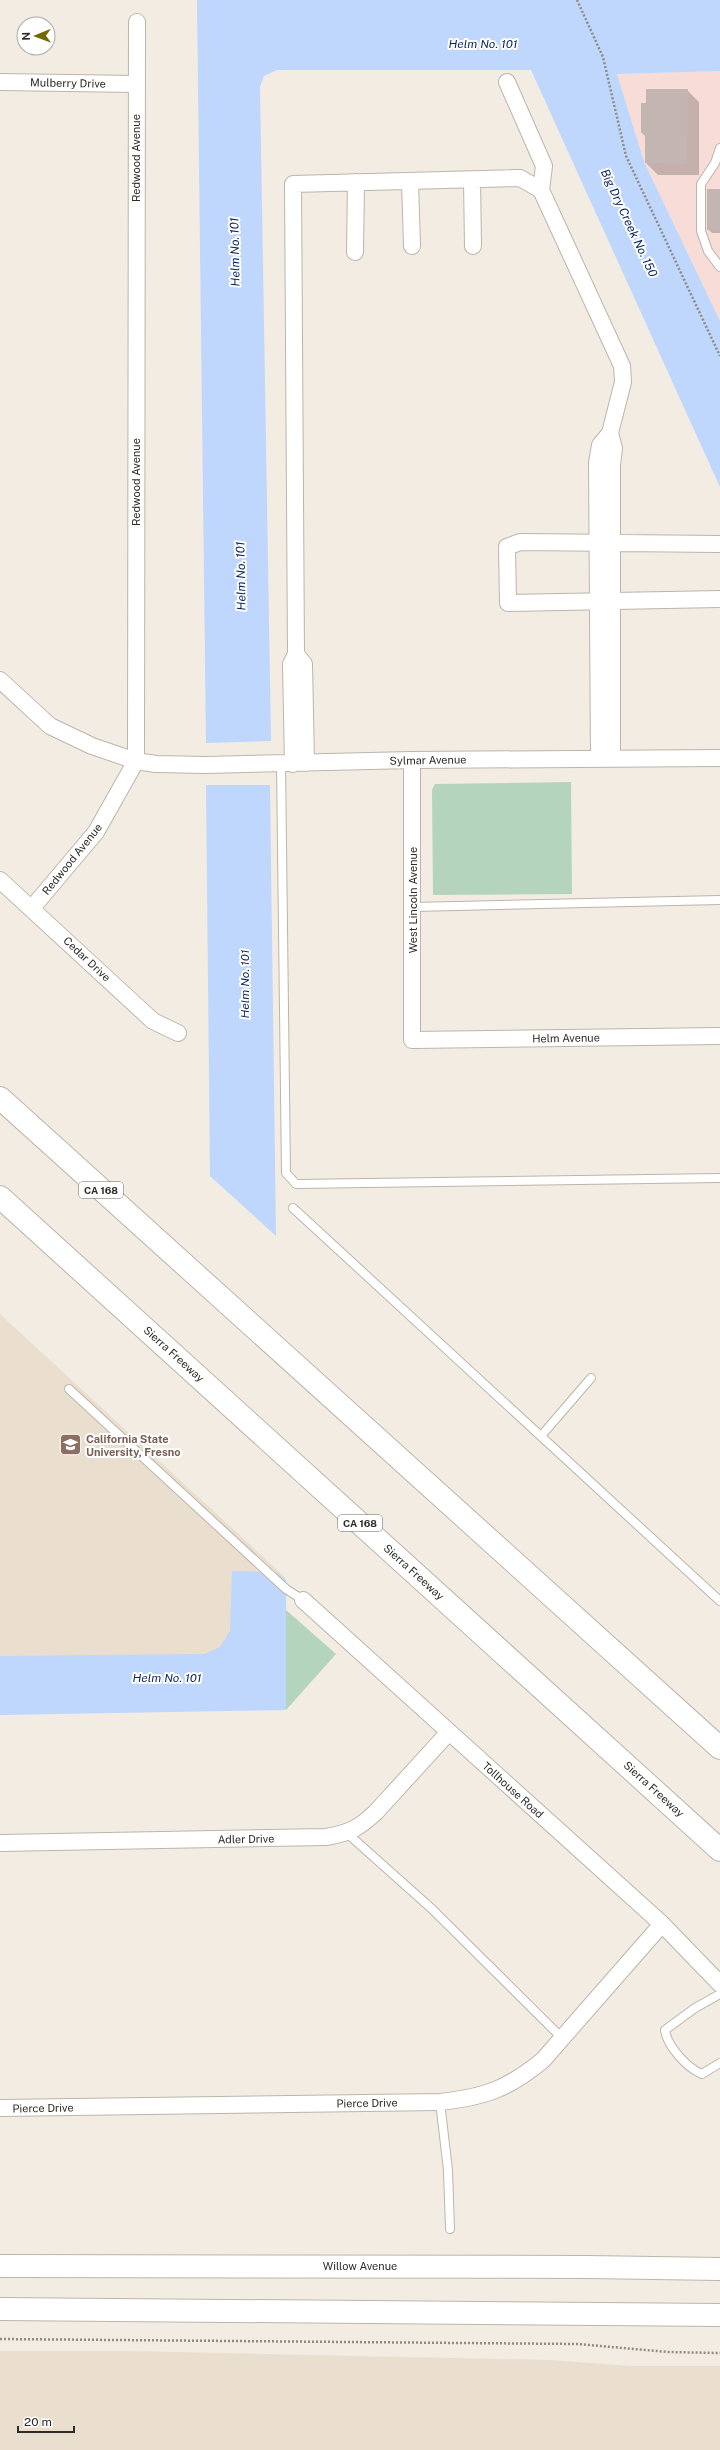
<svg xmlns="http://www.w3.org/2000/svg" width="720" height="2450" font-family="'Public Sans',sans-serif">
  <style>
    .commercial { fill: #f7dcd8 }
    .built { fill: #eadfce }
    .green { fill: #b4d4bd }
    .water { fill: #bfd6fd }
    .shadow { fill: #0003 }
    .building { fill: #c2b5b2 }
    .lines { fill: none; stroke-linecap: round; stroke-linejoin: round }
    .service-casing { stroke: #bcb5ab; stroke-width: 10 }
    .minor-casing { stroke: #bcb5ab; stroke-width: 18 }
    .secondary-casing { stroke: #bcb5ab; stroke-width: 24 }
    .motorway-casing { stroke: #bcb5ab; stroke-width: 24 }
    .path { stroke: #8f8b84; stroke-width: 2.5; stroke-dasharray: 2 2; stroke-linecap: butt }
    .service { stroke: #fff; stroke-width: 8 }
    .minor { stroke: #fff; stroke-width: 16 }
    .secondary { stroke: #fff; stroke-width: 22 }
    .motorway { stroke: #fff; stroke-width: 22 }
    .labels { text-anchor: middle; stroke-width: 4; stroke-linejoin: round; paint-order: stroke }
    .shield { fill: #fff; stroke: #6c6b68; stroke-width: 1 }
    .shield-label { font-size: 10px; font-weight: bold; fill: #2d2b27 }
    .street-label { font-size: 11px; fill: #2d2b27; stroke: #fff }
    .education-label { font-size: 11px; font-weight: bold; fill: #785e54; stroke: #fff; text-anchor: start }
    .water-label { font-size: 12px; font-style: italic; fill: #09255d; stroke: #fff }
  </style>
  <rect width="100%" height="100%" fill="#f3ece2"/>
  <path class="commercial" d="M720 71V321L644 162 617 74Z"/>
  <path class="built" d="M0 1314 285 1577 282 1607V1705L0 1712Z
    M0 2351H129L550 2360 632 2366H720V2450H0Z"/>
  <path class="green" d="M571 782 572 894 433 895 432 790 435 784Z
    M286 1610 336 1654 286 1710Z"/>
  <path class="water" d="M197 0H720V71L617 74 644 162 720 321V487L531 70H277L264 76 260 87 271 741 206 743Z
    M206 785H270L276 1236 210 1176Z
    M232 1571 276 1572 286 1580V1710L0 1715V1656L204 1654 220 1647 230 1631Z"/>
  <path class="shadow" d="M687 90 699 102V175H658L646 163V137L642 133 647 104Z
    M720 190V233H712L708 229Z"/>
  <path class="building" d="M646 89H688L687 164 645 163V133H641V103H646Z
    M707 189H720V229L707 230Z"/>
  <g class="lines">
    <defs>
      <path id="service" d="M720 148 715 163 701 184V231L708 251 720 267
        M281 764 286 1173 296 1184 720 1178
        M413 907 720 900
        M293 1208 720 1601
        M69 1389 286 1589 303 1600
        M541 1436 591 1378
        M348 1834 432 1909 563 2039
        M720 1994 695 2008 665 2030C667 2046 687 2068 702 2074L720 2063
        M440 2102 448 2170 450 2229"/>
      <path id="minor" d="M0 82 136 84
        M507 82 544 166 541 190 622 366 623 382 610 433 600 445 597 463 599 759
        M472 180 473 246
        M410 181 412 246
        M355 252 356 182
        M610 433 614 448 612 465V759
        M720 544 520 542 507 547 508 603 720 599
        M296 654 293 184 520 178 541 190
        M0 680 50 726 92 746 136 761 156 764 206 765 412 760 720 758
        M412 760V1040L720 1036
        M293 764 291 664 296 654 304 664 306 763
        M0 880 153 1021 178 1033
        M32 908 96 832 136 761 137 22
        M303 1600 662 1924 720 1984
        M0 1843 326 1837C350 1833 359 1828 376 1812L449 1732
        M0 2108 440 2102C485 2097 508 2089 543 2060L662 1924"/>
      <path id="secondary" d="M0 2266 587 2267 720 2269
        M0 2309 720 2315"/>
      <path id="motorway" d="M0 1098 720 1748
        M0 1197 720 1850"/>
    </defs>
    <use href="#service" class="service-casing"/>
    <use href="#minor" class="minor-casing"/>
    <use href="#secondary" class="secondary-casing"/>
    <use href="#motorway" class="motorway-casing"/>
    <path class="path" d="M577 0 603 57 626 156 720 356
      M0 2339 578 2344 668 2352 720 2353"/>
    <use href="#service" class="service"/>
    <use href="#minor" class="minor"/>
    <use href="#secondary" class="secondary"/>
    <use href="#motorway" class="motorway"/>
  </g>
  <defs>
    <symbol id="university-square" viewBox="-11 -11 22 22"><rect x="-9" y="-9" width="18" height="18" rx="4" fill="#8d6e63" stroke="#fff"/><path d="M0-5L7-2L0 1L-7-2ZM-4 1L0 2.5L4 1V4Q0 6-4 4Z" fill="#fff"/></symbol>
  </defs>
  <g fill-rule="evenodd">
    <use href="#university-square" x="58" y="1432" width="25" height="25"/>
  </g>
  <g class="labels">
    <g class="shield">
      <rect x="79" y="1182" width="44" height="16" rx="3"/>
      <rect x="338" y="1515" width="44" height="16" rx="3"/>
    </g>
    <g class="shield-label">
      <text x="101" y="1194">CA 168</text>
      <text x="360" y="1527">CA 168</text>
    </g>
    <g class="street-label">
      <text transform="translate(68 83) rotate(1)" y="4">Mulberry Drive</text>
      <text transform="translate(136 158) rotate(-90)" y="4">Redwood Avenue</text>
      <text transform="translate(136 482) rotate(-90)" y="4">Redwood Avenue</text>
      <text transform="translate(428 760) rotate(-1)" y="4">Sylmar Avenue</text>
      <text transform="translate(72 859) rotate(-51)" y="4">Redwood Avenue</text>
      <text transform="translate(413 900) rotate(-90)" y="4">West Lincoln Avenue</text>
      <text transform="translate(87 959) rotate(43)" y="4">Cedar Drive</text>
      <text transform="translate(566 1038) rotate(-1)" y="4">Helm Avenue</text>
      <text transform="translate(174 1354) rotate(42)" y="4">Sierra Freeway</text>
      <text transform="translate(414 1572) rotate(42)" y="4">Sierra Freeway</text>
      <text transform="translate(654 1789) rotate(42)" y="4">Sierra Freeway</text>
      <text transform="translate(513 1790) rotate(42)" y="4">Tollhouse Road</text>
      <text transform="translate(246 1839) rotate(-1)" y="4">Adler Drive</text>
      <text transform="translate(367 2103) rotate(-1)" y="4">Pierce Drive</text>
      <text transform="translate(43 2108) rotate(-1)" y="4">Pierce Drive</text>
      <text x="360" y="2270">Willow Avenue</text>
    </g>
    <g class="education-label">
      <text x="86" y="1443">California State<tspan x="86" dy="13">University, Fresno</tspan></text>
    </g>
    <g class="water-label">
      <text x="483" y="48">Helm No. 101</text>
      <text transform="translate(629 223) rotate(65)" y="4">Big Dry Creek No. 150</text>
      <text transform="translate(235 252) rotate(-91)" y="4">Helm No. 101</text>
      <text transform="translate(241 576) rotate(-91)" y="4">Helm No. 101</text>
      <text transform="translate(245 984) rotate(-90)" y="4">Helm No. 101</text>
      <text x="167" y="1682">Helm No. 101</text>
    </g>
  </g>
  <g transform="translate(36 36) rotate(269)"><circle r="19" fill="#ffffff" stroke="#abaaa9"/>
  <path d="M0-3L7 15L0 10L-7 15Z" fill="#736800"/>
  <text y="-6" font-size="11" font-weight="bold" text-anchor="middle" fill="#2d2b27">N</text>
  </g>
  <path d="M18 2426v6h56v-6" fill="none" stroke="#2d2b27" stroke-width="2"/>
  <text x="24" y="2426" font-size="12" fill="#2d2b27" stroke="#ffffff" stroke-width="3" paint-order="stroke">20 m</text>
</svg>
